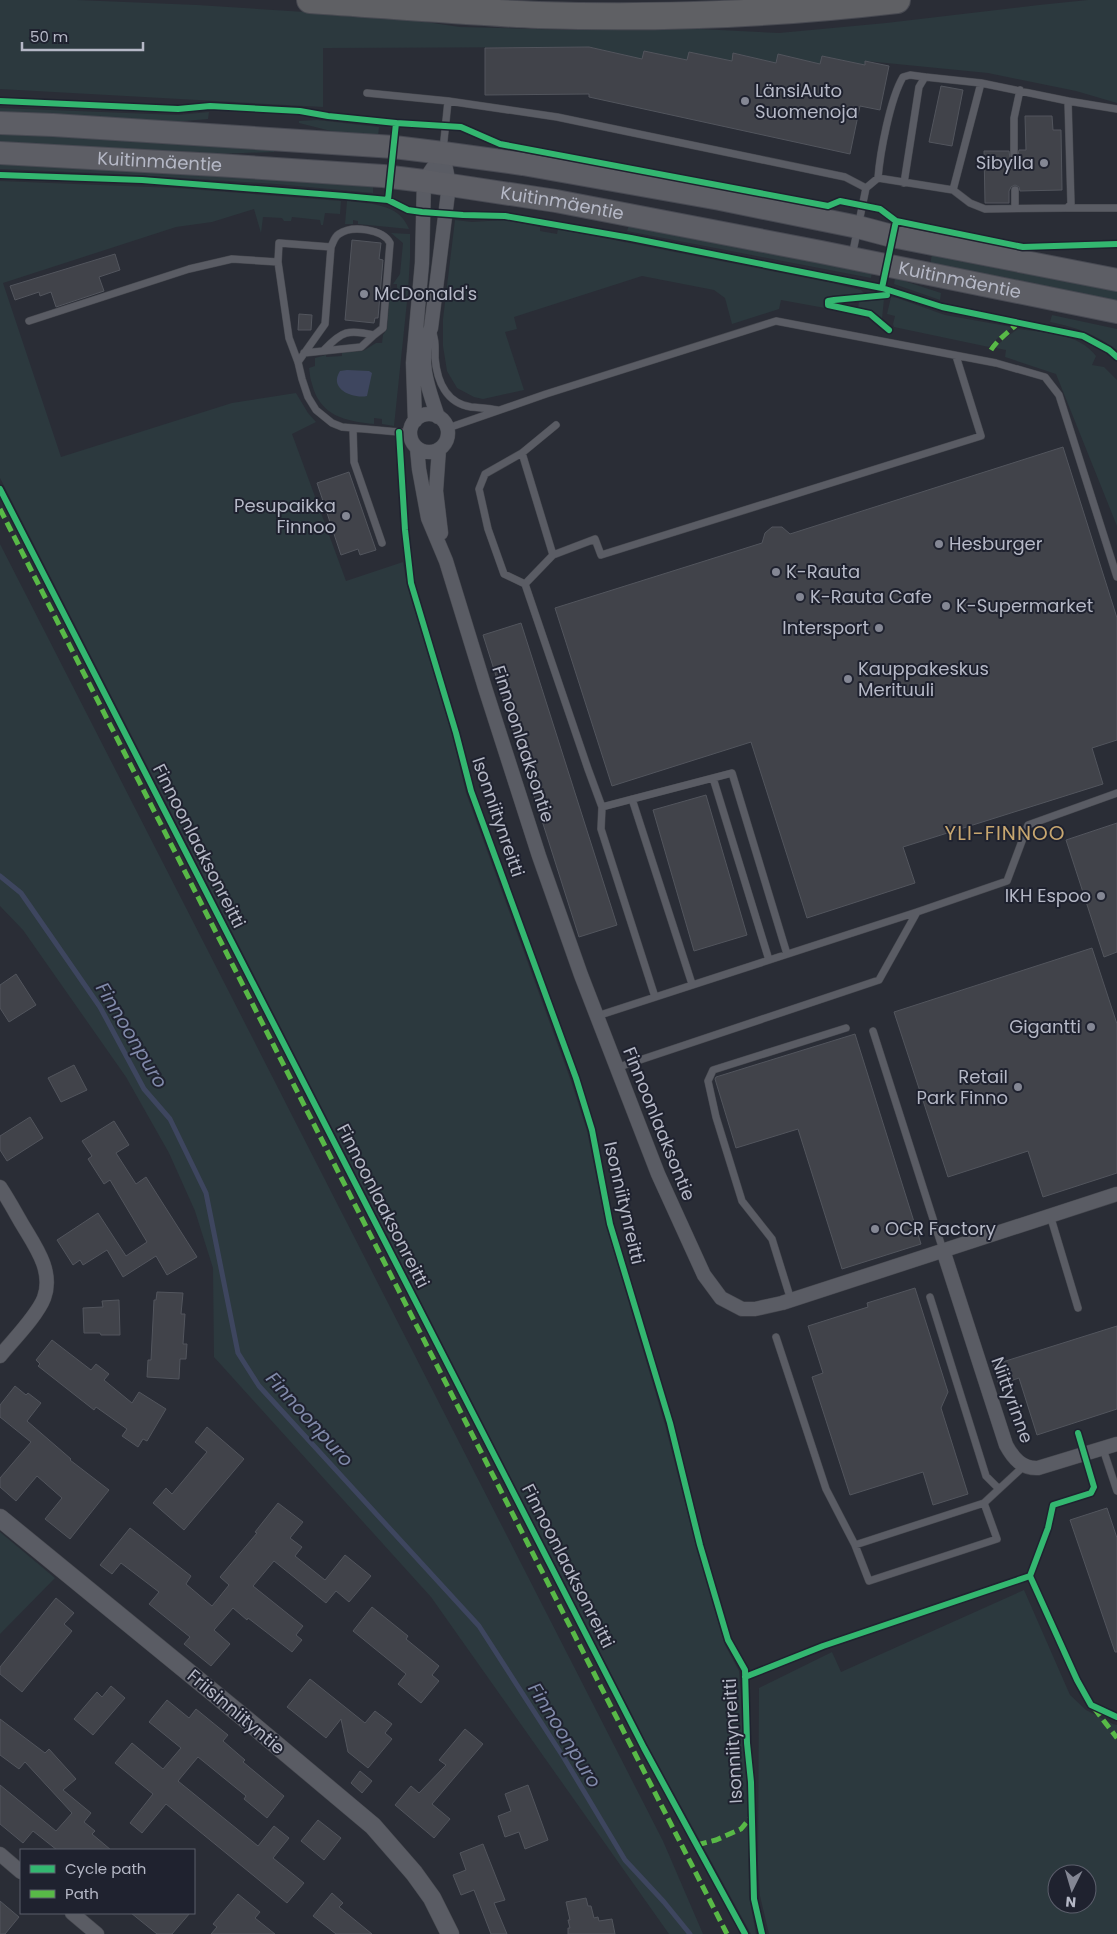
<svg xmlns="http://www.w3.org/2000/svg" width="1117" height="1934" font-family="Poppins,sans-serif">
  <style>
    .green { fill: #2c393e; fill-rule: evenodd }
    .water { fill: #3e465f }
    .lines { fill: none; stroke-linecap: round; stroke-linejoin: round }
    .stream { stroke: #3e465f; stroke-width: 5 }
    .building { fill: #41434a; stroke: #52555d }
    .service-casing { stroke: #46484f; stroke-width: 8 }
    .minor-casing { stroke: #46484f; stroke-width: 15 }
    .tertiary-casing { stroke: #46484f; stroke-width: 19 }
    .primary-casing { stroke: #484a53; stroke-width: 24 }
    .motorway-casing { stroke: #474951; stroke-width: 28 }
    .service { stroke: #5a5c64; stroke-width: 7 }
    .minor { stroke: #5a5c64; stroke-width: 14 }
    .tertiary { stroke: #5a5c64; stroke-width: 18 }
    .primary { stroke: #5d5e65; stroke-width: 22 }
    .motorway { stroke: #5f6064; stroke-width: 26 }
    .quiet { stroke: #58b947; stroke-width: 5; stroke-dasharray: 10 5; stroke-linecap: butt }
    .cycleway-casing { stroke: #1f222f; stroke-width: 9 }
    .cycleway { stroke: #33b770; stroke-width: 6 }
    .poi-dot { fill: #848794; stroke: #1f222f; stroke-width: 2 }
    .labels { text-anchor: middle; stroke-width: 4; stroke-linejoin: round; paint-order: stroke }
    .poi-label { font-size: 18px; fill: #b5b8c6; stroke: #1f222f; text-anchor: start }
    .street-label { font-size: 18px; fill: #b5b8c6; stroke: #1f222f }
    .water-label { font-size: 19px; font-style: italic; fill: #818aaa; stroke: #1f222f }
    .quarter-label { font-size: 20px; letter-spacing: 1px; fill: #c7a66f; stroke: #1f222f }
  </style>
  <rect width="100%" height="100%" fill="#2a2d36"/>
  <path class="green" d="M0 0H77L197 5 398 18 460 27 571 30 700 29 779 33 886 23 1039 5 1088 0H1117V103L1076 91 988 73 866 61 865 65 822 56 820 64 778 54 776 63 734 53 732 61 689 52 687 60 644 51 642 59 590 47 323 48V107L0 89Z
    M0 108 178 115 209 112 208 119 173 122 0 114Z
    M317 120 379 127 378 137 343 134 299 123V121Z
    M0 133 274 148V152L216 154 0 143Z
    M0 163 373 186V193L276 184 119 174 0 169Z
    M0 181 176 188 341 201 340 214 325 213 323 225H321L320 220 292 217 291 221H284L282 218 263 217 261 233 254 209 212 222 176 227 3 283 61 457 232 403 296 393 308 413 316 422 292 434 346 581 403 562 407 585 452 734 466 793 571 1081 587 1131 606 1225 665 1425 696 1546 725 1645 739 1671 748 1783 749 1896 756 1934H751L648 1746 0 478Z
    M347 201C370 204 399 203 409 229L358 224V221L353 220V224H345Z
    M455 220 472 222 504 220 540 227V231L557 234 558 229 832 283 861 290 864 293V294L827 297 825 308 781 300 779 309 732 324 725 298 714 290 642 276 514 317 517 329 505 332 524 390 483 399 474 397 457 388 447 371 443 346V319Z
    M629 225 872 272 871 278 627 231Z
    M391 233 410 234V258L408 292 394 426 382 424V419L374 418V424C345 421 320 416 312 384 310 379 310 374 309 368L315 366V358L326 355V357L342 356V352L363 351 376 343H382L383 335 387 329 390 289 397 288V284H393L400 274 403 243Z
    M932 254 1117 290V301L930 265Z
    M895 278 941 293 940 300 894 284Z
    M891 297 897 298 945 315 1012 327C1005 335 995 338 989 347L894 327 893 324 895 316 887 314Z
    M884 299 882 319 869 311 858 309 859 301Z
    M1052 315 1117 329V350C1093 333 1078 328 1050 322Z
    M1018 329C1045 333 1079 333 1096 356L1092 365 1104 367 1117 380V526L1056 374 1005 357 1006 350 996 348C999 342 1012 333 1018 329Z
    M0 544 663 1841 703 1934H669L431 1597 214 1357 213 1268 195 1211 169 1153 126 1077 23 930 0 906Z
    M0 1532 55 1578 0 1634Z
    M1024 1590 1070 1695 1086 1710 1113 1724 1117 1725V1934H769L760 1896 758 1865 759 1688 832 1652 841 1672ZM1057 1874H1087V1904H1057Z"/>
  <path class="water" d="M347 370 369 371 372 373 367 396C353 399 328 389 340 371Z"/>
  <g class="lines">
    <path class="stream" d="M0 876 21 893 100 1007 144 1089 170 1119 206 1193 238 1353 259 1386 479 1626 564 1758 625 1860 664 1902 690 1934"/>
  </g>
  <path class="building" d="M589 47 642 59 644 51 687 60 689 52 732 61 733 53 776 63 778 54 820 64 822 56 865 65V61L889 66 880 110 860 106 850 154 589 97V94L485 95V48Z
    M941 86 963 90 952 146 929 142Z
    M1025 116H1052L1053 130H1061L1062 190 1020 191 1019 187 1015 185 1011 187 1009 191V203H985L984 151H1009L1010 159 1014 161 1017 160 1019 150H1026Z
    M352 240 381 243 379 259 383 260 378 318H375L374 323 345 320Z
    M115 254 120 270 99 277 104 291 56 307 51 292 40 296 39 292 15 300 10 286Z
    M299 314 312 315 311 330H298Z
    M1063 447 1117 618V740L1092 748 1103 784 903 847 915 883 807 918 751 742 612 786 555 608 762 543 765 533 772 527H782L790 534Z
    M349 472 376 550 360 555 358 549 341 555 317 483Z
    M521 623 617 925 579 937 483 635Z
    M706 795 747 935 694 951 653 810Z
    M1117 823V952L1104 957 1066 840Z
    M1092 948 1117 1024V1173L1043 1197 1028 1151 948 1177 894 1012Z
    M16 974 36 1005 9 1022 0 1008V985Z
    M855 1034 921 1244 842 1269 798 1129 736 1148 715 1079 716 1077Z
    M74 1065 87 1090 61 1102 48 1078Z
    M30 1117 43 1138 7 1161 0 1150V1136Z
    M114 1121 129 1145 116 1153 136 1184 146 1177 197 1257 167 1275 156 1256 123 1277 107 1250 83 1265 80 1260 73 1265 57 1240 98 1213 126 1256 147 1242 110 1180 104 1184 88 1159 92 1156 82 1141Z
    M915 1288 948 1392 941 1408 968 1494 933 1505 923 1472 850 1495 812 1377 823 1373 808 1326 868 1307 867 1303Z
    M157 1292 183 1293 181 1314H185L183 1344H187L186 1359H180L179 1379 147 1377 148 1360H151L154 1300H156Z
    M119 1300 120 1335H101L100 1333H84L83 1308 103 1307 102 1301Z
    M1117 1326V1409L1037 1435 1019 1378 999 1385 993 1365Z
    M52 1340 91 1370 96 1364 109 1374 104 1380 132 1403 139 1392 166 1409 147 1441 143 1439 138 1447 122 1436 127 1429 96 1407 94 1410 38 1366 40 1364 36 1360Z
    M15 1386 26 1395 28 1393 41 1403 27 1421 71 1459 70 1460 109 1490 70 1539 45 1519 62 1498 37 1476 16 1501 0 1487V1478L31 1442 0 1417V1405Z
    M207 1427 244 1459 184 1530 153 1503 166 1488 172 1494 207 1452 195 1442Z
    M278 1503 303 1522 290 1538 302 1547 295 1556 325 1580 345 1555 371 1576 349 1602 336 1591 326 1603 274 1561 253 1586 303 1626 296 1635 302 1640 292 1652 248 1618 247 1620 233 1608 214 1630 230 1644 211 1666 184 1644 190 1637 149 1604 159 1592 121 1563 112 1574 100 1565 130 1528 191 1576 186 1584 212 1606 229 1585 220 1577 257 1533 255 1532Z
    M1107 1508 1117 1538V1652H1115L1070 1520Z
    M56 1598 74 1613 64 1624 72 1631 22 1692 0 1674V1667Z
    M372 1607 408 1636 406 1639 439 1666 432 1675 439 1681 421 1703 398 1684 406 1674 353 1631Z
    M310 1679 365 1723 375 1711 392 1724 385 1733 392 1739 368 1768 348 1752 341 1719 326 1738 287 1707Z
    M111 1686 125 1698 93 1735 74 1719 97 1692 102 1697Z
    M167 1700 189 1718 196 1709 218 1727 228 1735 223 1741 245 1760 243 1762 284 1796 267 1818 244 1799 246 1796 198 1757 178 1781 258 1846 274 1826 289 1838 273 1858 304 1883 287 1903 166 1804 142 1833 130 1823 153 1794 115 1763 132 1743 163 1769 181 1748 149 1722Z
    M0 1719 45 1753 49 1749 76 1779 63 1790 91 1813 84 1822 95 1831 92 1834 111 1850H57L33 1831 23 1843 0 1824V1785L56 1831 72 1813 25 1762 19 1769 0 1755Z
    M465 1729 483 1744 432 1804 450 1819 434 1838 395 1805 411 1786 419 1793 446 1765 439 1760Z
    M360 1771 372 1781 362 1793 351 1783Z
    M528 1785 548 1840 525 1849 519 1832 505 1837 498 1816 511 1811 505 1794Z
    M318 1820 341 1838 324 1860 301 1841Z
    M483 1844 505 1900 494 1903 507 1934H491L474 1890 461 1895 453 1875 466 1870 460 1853Z
    M332 1893 343 1903 339 1907 372 1934H336L313 1916Z
    M238 1894 260 1912 255 1918 275 1934H211L217 1927 213 1924Z
    M586 1898 588 1906H591L594 1918 598 1917 599 1921 612 1919 615 1934H568V1928H570L568 1920H570L566 1902Z
    M0 1901 19 1917 5 1934H0Z
    M131 1913H190L172 1934H157Z"/>
  <g class="lines">
    <defs>
      <path id="service" d="M367 93 448 101
        M1068 101 1117 109
        M443 150 448 101 557 117 845 177 866 188
        M1014 156V118L1020 90
        M878 178C880 153 890 99 903 77L910 75 925 77
        M953 190 981 83
        M1015 190V208
        M1067 208H1117
        M852 256 866 188 878 178 953 190 970 203 985 209 1067 208 1071 204 1068 101 981 83 925 77 919 87 904 183
        M29 321 189 269 232 259 278 262
        M431 328C436 339 435 347 435 358 437 381 446 403 471 407 480 408 488 408 497 410
        M324 350C342 331 348 329 374 335L383 328 390 243C383 229 352 225 339 234 334 237 333 243 331 247
        M304 353 361 347 374 335
        M298 362 325 324 331 247 279 243 278 262 289 338 298 362 302 379 308 397 316 410 332 423 342 427 410 433
        M556 425 522 453 485 474 479 489 488 529 504 574 525 584 588 769 602 807 601 829 655 997
        M448 428 546 394 776 321 996 363 1045 377 1059 395 1117 577
        M353 429 354 462 382 543
        M522 453 553 555
        M525 584 553 555 595 539 601 555 981 436 956 356
        M713 778 769 960
        M632 799 692 984
        M602 807 732 773 787 954
        M597 1016 917 912
        M873 1031 943 1250
        M616 1068 879 980 917 912 1007 881 1028 825 1117 793
        M1050 1215 1078 1308
        M930 1297 986 1476 999 1489
        M791 1300 772 1239 742 1201 716 1117 708 1081 713 1070 846 1028
        M776 1337 826 1489 855 1545 984 1503 1024 1466
        M1103 1449 1117 1491
        M855 1545 869 1581 997 1539 984 1503"/>
      <path id="minor" d="M410 433a19 19 0 1 1 38 0a19 19 0 1 1-38 0Z
        M438 417C428 388 416 358 431 328L449 185 443 153
        M415 421 413 363 422 263 424 181 443 153
        M417 448 419 469 428 518 446 561 485 688 539 856 581 975 658 1174 704 1275 721 1298 742 1309H755L782 1303 1117 1194
        M439 449 436 491 441 533
        M0 1187C8 1199 15 1212 22 1224 35 1246 54 1271 44 1298 37 1316 13 1340 0 1356
        M943 1250 1006 1445C1013 1458 1022 1469 1038 1468L1117 1444
        M0 1854 21 1872
        M72 1913 97 1934"/>
      <path id="tertiary" d="M0 1518 254 1726 373 1826 414 1873 432 1898 450 1934"/>
      <g id="primary">
        <path d="M0 123 53 125 394 147 443 153 523 164 720 199 858 227 892 236 1117 280"/>
        <path id="s1" d="M0 153 217 165 383 176 424 181 556 201 821 252 1117 312"/>
      </g>
      <path id="motorway" d="M310 0C386 5 463 12 539 15 659 19 778 14 897 0"/>
    </defs>
    <use href="#service" class="service-casing"/>
    <use href="#minor" class="minor-casing"/>
    <use href="#tertiary" class="tertiary-casing"/>
    <use href="#primary" class="primary-casing"/>
    <use href="#motorway" class="motorway-casing"/>
    <use href="#service" class="service"/>
    <use href="#minor" class="minor"/>
    <use href="#tertiary" class="tertiary"/>
    <use href="#primary" class="primary"/>
    <use href="#motorway" class="motorway"/>
    <path class="quiet" d="M991 350C998 339 1010 331 1019 322
      M0 509 727 1934
      M1094 1708 1117 1738
      M697 1845 716 1840 741 1829 751 1817"/>
    <defs>
      <path id="cycleway" d="M0 101 178 109 210 106 300 111 328 116 396 123 461 127 500 144 828 206 840 201 880 209 896 221
        M0 175 142 180 345 196 388 200 408 210 422 212 463 215 505 216 631 238 882 288 942 307 1083 336 1109 350 1117 357
        M388 200 396 123
        M882 288 896 221 1023 247 1117 244
        M887 295 834 300 828 301V305L870 314 889 330
        M399 432 405 530 411 583 456 733 471 791 576 1078 592 1130 610 1224 670 1423 700 1545 728 1640 745 1670 747 1743 751 1782 754 1899 762 1934
        M0 489 644 1748 745 1934
        M1030 1576 1077 1680 1091 1705 1117 1717
        M745 1677 823 1646 1030 1576 1048 1528 1053 1505 1091 1493 1094 1487 1078 1433"/>
    </defs>
    <use href="#cycleway" class="cycleway-casing"/>
    <use href="#cycleway" class="cycleway"/>
  </g>
  <g class="poi-dot">
    <circle cx="745" cy="101" r="5"/>
    <circle cx="1044" cy="163" r="5"/>
    <circle cx="364" cy="294" r="5"/>
    <circle cx="346" cy="516" r="5"/>
    <circle cx="939" cy="544" r="5"/>
    <circle cx="776" cy="572" r="5"/>
    <circle cx="800" cy="597" r="5"/>
    <circle cx="946" cy="606" r="5"/>
    <circle cx="879" cy="628" r="5"/>
    <circle cx="848" cy="679" r="5"/>
    <circle cx="1101" cy="896" r="5"/>
    <circle cx="1091" cy="1027" r="5"/>
    <circle cx="1018" cy="1087" r="5"/>
    <circle cx="875" cy="1229" r="5"/>
  </g>
  <g class="labels">
    <g class="poi-label">
      <text x="755" y="97">LänsiAuto<tspan x="755" dy="21">Suomenoja</tspan></text>
      <text x="1034" y="169" text-anchor="end">Sibylla</text>
      <text x="374" y="300">McDonald's</text>
      <text x="336" y="512" text-anchor="end">Pesupaikka<tspan x="336" dy="21">Finnoo</tspan></text>
      <text x="949" y="550">Hesburger</text>
      <text x="786" y="578">K-Rauta</text>
      <text x="810" y="603">K-Rauta Cafe</text>
      <text x="956" y="612">K-Supermarket</text>
      <text x="869" y="634" text-anchor="end">Intersport</text>
      <text x="858" y="675">Kauppakeskus<tspan x="858" dy="21">Merituuli</tspan></text>
      <text x="1091" y="902" text-anchor="end">IKH Espoo</text>
      <text x="1081" y="1033" text-anchor="end">Gigantti</text>
      <text x="1008" y="1083" text-anchor="end">Retail<tspan x="1008" dy="21">Park Finno</tspan></text>
      <text x="885" y="1235">OCR Factory</text>
    </g>
    <g class="street-label">
      <text dy="6" stroke="none"><textPath href="#s1" startOffset="160">Kuitinmäentie</textPath></text>
      <text dy="6" stroke="none"><textPath href="#s1" startOffset="565">Kuitinmäentie</textPath></text>
      <text dy="6" stroke="none"><textPath href="#s1" startOffset="970">Kuitinmäentie</textPath></text>
      <text transform="translate(523 744) rotate(72)" y="6">Finnoonlaaksontie</text>
      <text transform="translate(498 817) rotate(71)" y="6">Isonniitynreitti</text>
      <text transform="translate(199 846) rotate(63)" y="6">Finnoonlaaksonreitti</text>
      <text transform="translate(659 1124) rotate(68)" y="6">Finnoonlaaksontie</text>
      <text transform="translate(624 1203) rotate(77)" y="6">Isonniitynreitti</text>
      <text transform="translate(383 1206) rotate(63)" y="6">Finnoonlaaksonreitti</text>
      <text transform="translate(1012 1400) rotate(70)" y="6">Niittyrinne</text>
      <text transform="translate(568 1566) rotate(63)" y="6">Finnoonlaaksonreitti</text>
      <text transform="translate(236 1712) rotate(40)" y="6">Friisinniityntie</text>
      <text transform="translate(733 1741) rotate(-93)" y="6">Isonniitynreitti</text>
    </g>
    <g class="water-label">
      <text transform="translate(132 1035) rotate(59)" y="7">Finnoonpuro</text>
      <text transform="translate(310 1419) rotate(48)" y="7">Finnoonpuro</text>
      <text transform="translate(565 1735) rotate(58)" y="7">Finnoonpuro</text>
    </g>
    <g class="quarter-label">
      <text x="1005" y="840">YLI-FINNOO</text>
    </g>
  </g>
  <rect x="20" y="1849" width="175" height="65" fill="#1f222f" stroke="#5b5e6b"/>
  <rect x="30" y="1865" width="25" height="8" fill="#33b770" stroke="#5b5e6b"/>
  <text x="65" y="1874" font-size="15" fill="#b5b8c6">Cycle path</text>
  <rect x="30" y="1890" width="25" height="8" fill="#58b947" stroke="#5b5e6b"/>
  <text x="65" y="1899" font-size="15" fill="#b5b8c6">Path</text>
  <g transform="translate(1072 1889) rotate(185)"><circle r="24" fill="#1f222f" stroke="#5b5e6b"/>
  <path d="M0-4L9 19L0 12L-9 19Z" fill="#848794"/>
  <text y="-8" font-size="14" font-weight="bold" text-anchor="middle" fill="#b5b8c6">N</text>
  </g>
  <path d="M22 42v8h121v-8" fill="none" stroke="#b5b8c6" stroke-width="2.5"/>
  <text x="30" y="42" font-size="15" fill="#b5b8c6" stroke="#1f222f" stroke-width="4" paint-order="stroke">50 m</text>
</svg>
